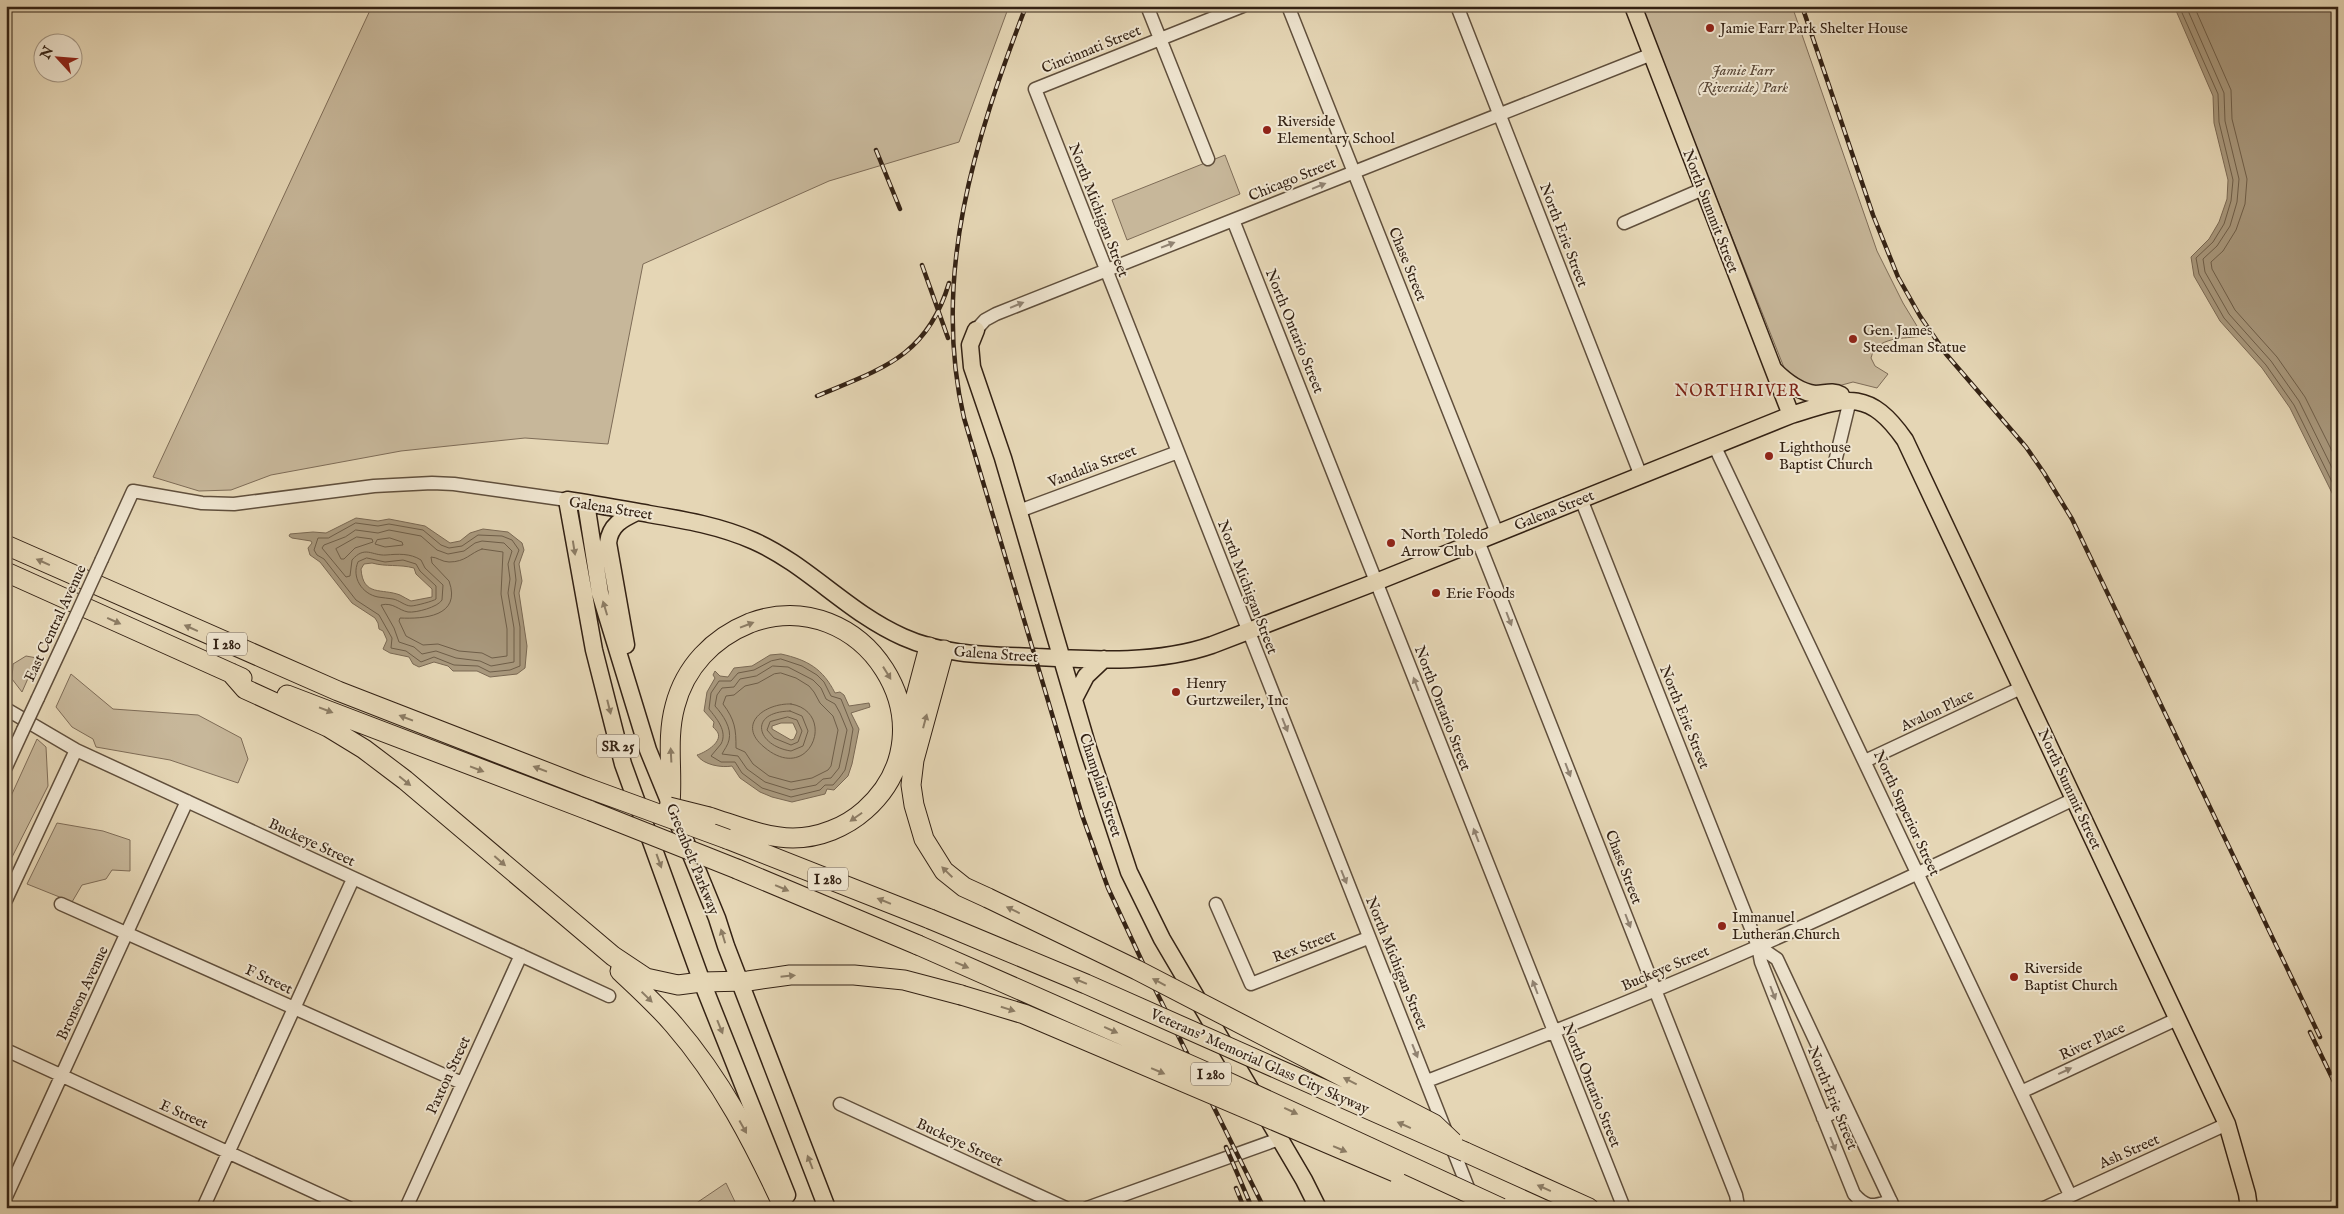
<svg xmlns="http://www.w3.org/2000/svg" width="2344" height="1214" font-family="'IM FELL English',serif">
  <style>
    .green { fill: #c7b79a; stroke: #7e6c57 }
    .water { fill: #a9997e; stroke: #7a6954; fill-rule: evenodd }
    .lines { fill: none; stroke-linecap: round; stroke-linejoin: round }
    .shore { stroke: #6e5e49; stroke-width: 1 }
    .minor-casing { stroke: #604f3c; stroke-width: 15 }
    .major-casing { stroke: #342214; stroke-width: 19 }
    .highway-casing { stroke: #342214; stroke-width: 21 }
    .minor { stroke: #eee4cf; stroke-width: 12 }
    .major { stroke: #e5d6b5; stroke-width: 16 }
    .highway { stroke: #e5d6b5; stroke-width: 19 }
    .rail-casing { stroke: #342214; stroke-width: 4.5 }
    .rail { stroke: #eee4cf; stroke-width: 2.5; stroke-dasharray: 8; stroke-linecap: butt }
    .minor-bridge-casing { stroke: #604f3c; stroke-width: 15; stroke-linecap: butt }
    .highway-bridge-casing { stroke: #342214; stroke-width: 21; stroke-linecap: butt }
    .minor-bridge { stroke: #eee4cf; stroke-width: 12 }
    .highway-bridge { stroke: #e5d6b5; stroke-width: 19 }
    .oneway { fill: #918372 }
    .oneway2 { fill: #8c7c64 }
    .poi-dot { fill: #8f2418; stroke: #eee4cf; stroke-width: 2 }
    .labels { text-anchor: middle; stroke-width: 4; stroke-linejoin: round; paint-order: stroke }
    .shield { fill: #eee4cf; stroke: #6c5c4c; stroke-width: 1 }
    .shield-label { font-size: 14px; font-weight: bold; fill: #342214 }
    .poi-label { font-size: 15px; fill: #342214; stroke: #eee4cf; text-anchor: start }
    .street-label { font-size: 15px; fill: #342214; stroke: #eee4cf }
    .park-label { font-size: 15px; font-style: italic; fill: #594736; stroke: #eee4cf }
    .neighbourhood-label { font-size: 16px; letter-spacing: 1px; fill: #7a1f14; stroke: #eee4cf }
  </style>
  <rect width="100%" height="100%" fill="#e5d6b5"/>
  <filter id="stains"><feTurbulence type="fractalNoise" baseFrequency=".004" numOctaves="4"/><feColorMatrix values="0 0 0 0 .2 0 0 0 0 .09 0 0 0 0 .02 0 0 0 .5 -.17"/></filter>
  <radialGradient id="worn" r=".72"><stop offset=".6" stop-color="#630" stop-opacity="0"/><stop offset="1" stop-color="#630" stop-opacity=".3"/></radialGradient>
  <path class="green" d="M372 6H1009L959 142 829 181 643 264 608 444 525 438 401 451 271 475 231 490 199 491 153 477Z
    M1640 6H1792L1877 251 1903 303 1923 336C1904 339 1876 336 1871 358L1875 366 1888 374 1877 388 1853 382 1827 389 1808 388 1785 370Z
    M1225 155 1240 194 1127 240 1112 200Z
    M26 656 37 658 22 692 12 679 13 664Z
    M71 674 113 709 198 715 241 738 248 759 238 783 170 760 96 747 93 739 72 727 56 707Z
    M37 739 46 747 48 786 6 869V807Z
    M57 823 103 831 130 840V871L112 870 106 879 82 885 72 902 27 884Z
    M726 1183 738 1208H689Z"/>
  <path class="water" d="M2174 6H2338V505L2290 408 2262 368 2220 321 2194 276 2191 257 2209 239 2219 222 2227 199 2228 180 2214 123 2213 96Z
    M356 518 378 521 389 519 425 526 450 543 460 541 470 533 483 529 508 532 522 543 524 550 519 564 522 581 519 593 527 646 525 668 517 674 490 677 477 671H453L448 666 434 662 419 667 413 664 409 657 390 653 383 649 387 640 383 631 379 629 378 623 375 618 352 603 320 562 310 555 308 548 312 543 311 541 292 538 289 536 290 534 313 532 326 533ZM372 563C386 567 399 564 414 568L416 574 432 589V597L411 601C407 599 404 597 400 595 382 588 363 597 361 569L364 564Z
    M781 654C808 660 823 669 835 693L840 692 844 695 849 706 869 703 870 707 851 713 859 729 852 764 848 776 834 790 827 789 825 794 792 802 772 797 760 792 740 778 732 766C722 768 703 765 697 755 704 753 722 743 718 733 717 731 715 729 713 727L714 722 704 711 707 692 715 678 713 675 715 671 720 676 728 677 734 668 752 666 770 655ZM781 723H793L797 732 794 739 791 740 772 729V726Z"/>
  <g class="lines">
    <path class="shore" d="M2179 6 2218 94 2219 122 2233 180 2231 201 2224 224 2213 242 2196 258 2199 274 2224 318 2266 365 2294 405 2338 494
      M2186 6 2224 93 2225 121 2239 179 2237 202 2230 226 2217 246 2203 259 2205 272 2229 314 2271 361 2299 401 2338 480
      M2194 6 2231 90 2232 119 2247 179 2245 204 2236 230 2223 251 2211 262 2212 269 2235 310 2277 357 2305 397 2338 463
      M356 523 378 526 389 524 423 530 441 545 449 548 462 546 478 535 502 536 512 540 519 550 514 563 516 580 514 593 520 627V666L510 670 490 672 478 666 454 665 434 657 421 662 406 651 391 648 392 638 379 615 356 600 324 559 317 555 314 550 318 538H328Z
      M356 530 378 533 389 530 421 536 437 550 448 554 464 551 475 543 482 541 504 543 512 551 508 564 510 579 508 593 514 628V662L491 666 480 661 456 658 436 651 422 654 414 647 399 642 394 628 381 605C393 602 398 610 408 612 416 613 438 607 442 600L443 585 425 568 421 560C410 553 398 554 386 555 372 556 365 545 352 560L350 576 346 577 322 548 324 545 345 537Z
      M357 537 372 539 373 542 355 548 344 559H341L336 549Z
      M390 538 402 542 403 545 385 547 375 544 377 540Z
      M482 549 503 552 501 594 507 629V656L492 658 482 653 459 651 438 644 423 645 406 636 399 621 400 618C423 619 462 617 449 581L432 563 431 557C437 557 442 562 449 562 466 562 470 553 482 549Z
      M367 558 385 562 403 560 416 564 420 571 436 586V599C434 601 415 606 411 606 405 606 399 600 393 599 388 598 383 598 378 597 362 594 351 577 358 562Z
      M781 659 802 666 817 675 824 682 831 696 841 699 853 729 849 753 845 770 840 777 833 785H825L820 790 791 797 762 788 742 773 735 762H721L711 756C714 752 718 748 721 744 728 731 716 718 709 709L711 693 719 681H731L738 673 754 670 771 661Z
      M773 666 788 667 813 680 821 688 826 699 835 704 840 713 847 730 839 768 831 778 823 779 816 785 791 790 765 782 747 769 738 756 722 754C724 750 728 745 729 740 732 728 723 715 715 706L717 695 722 688 734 687 740 679 756 676Z
      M781 673 796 678 809 686 814 692 820 703 833 716 838 730 831 766 828 770 812 778 791 782 769 776 753 764 745 752 736 748C736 729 735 720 723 704L726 696 734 695 745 686 758 683 774 674Z
      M791 704C838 712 810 786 764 747 736 724 765 703 791 704Z
      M790 711 802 716 808 731 803 746 791 751C757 746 747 712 790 711Z
      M788 717 797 720 802 731 798 742 791 745 774 738 767 730 770 722Z"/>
    <defs>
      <path id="minor" d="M1147 6 1208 159
        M1243 6 1035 89 1476 1208
        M1288 6 1497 533
        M1457 6 1641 476
        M1233 220 1624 1208
        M1624 223 1703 189
        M976 330 985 320 996 314 1652 54
        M1714 445 2070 1195
        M1835 462 1850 400
        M1581 499 1758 946 1761 962 1779 1008 1854 1194C1867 1209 1873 1206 1891 1201
        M1019 511 1178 452
        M1478 541 1736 1195 1738 1206
        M102 559 133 491 202 503 234 504 374 486 432 483 454 484 567 500
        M38 698 71 627
        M6 709 76 750 609 996
        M1865 761 2023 687
        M6 767 23 730
        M6 900 76 750
        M61 904 462 1083
        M1216 904 1251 984 1368 938
        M1758 946 1777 959 1894 1208
        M6 1050 349 1208
        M1427 1081C1539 1038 1650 994 1759 946 1865 899 1970 849 2074 799
        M2021 1092 2177 1019
        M840 1104 1066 1208
        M1823 1118 1845 1106
        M6 1197 187 801
        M203 1208 353 879
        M406 1208 521 955
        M1087 1208 1279 1139
        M2044 1208 2227 1124"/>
      <path id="major" d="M1633 6 1791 415
        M976 330 970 345 972 367 1003 458 1088 748 1129 872 1162 939 1304 1180 1318 1208
        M1774 370C1785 381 1799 392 1815 394 1825 394 1832 390 1841 395
        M586 503 600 593 648 750 717 918 726 946 827 1208
        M626 645 608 543C610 525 622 519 637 512
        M1074 699 1086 676 1104 659
        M787 1195 702 982 623 764 594 650 567 500C594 504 621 509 649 514 685 520 720 526 754 541 808 565 848 613 903 637 945 656 991 655 1036 657 1094 660 1157 664 1212 645L1376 582 1791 415C1845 398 1868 387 1905 440L2227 1124 2247 1194 2249 1208"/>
      <path id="highway" d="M6 545 338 691 585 787
        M6 572 242 678
        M944 650 914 760 911 785 914 805 924 839 944 871 964 887 988 898
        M231 673 245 689 328 727 364 749 405 780 613 956 646 978 678 985 701 982 748 981 790 975H854L904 980 961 995
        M287 695 591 811
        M907 730 929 647
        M670 804C673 771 666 739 675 706 685 667 713 638 750 623 862 581 958 727 865 810 846 827 819 838 793 838 765 838 735 825 709 817
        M727 839 930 919
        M737 869 918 945
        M620 971C638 988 657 1005 674 1025 721 1079 754 1143 784 1208
        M1465 1152 1589 1208"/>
    </defs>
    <use href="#minor" class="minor-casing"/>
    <use href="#major" class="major-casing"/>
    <use href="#highway" class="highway-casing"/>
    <use href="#minor" class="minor"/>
    <use href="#major" class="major"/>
    <use href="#highway" class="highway"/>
    <defs>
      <path id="rail" d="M1026 6C975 139 931 276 964 418L1082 815 1108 888 1154 987 1264 1208
        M1802 6 1873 215 1898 277 1920 316 1946 354 2026 447 2044 473 2072 519 2320 1037
        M876 150 900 209
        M922 265 948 338
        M817 396C881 369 927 357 949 283
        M2310 1032 2338 1090
        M1226 1147 1252 1208
        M1236 1188 1244 1208"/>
    </defs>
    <use href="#rail" class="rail-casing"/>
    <use href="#rail" class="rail"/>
    <defs>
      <path id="minor-bridge" d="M71 627 102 559
        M23 730 38 698"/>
      <path id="highway-bridge" d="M585 787 727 839
        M669 807 709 817
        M591 811 737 869
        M988 898 1137 970 1434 1124 1453 1142
        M930 919 1086 984 1465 1152
        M918 945 1206 1072 1501 1208
        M961 995 1024 1014 1395 1172"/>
    </defs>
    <use href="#minor-bridge" class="minor-bridge-casing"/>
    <use href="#highway-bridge" class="highway-bridge-casing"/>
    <use href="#minor-bridge" class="minor-bridge"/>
    <use href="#highway-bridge" class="highway-bridge"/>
  </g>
  <defs><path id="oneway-solid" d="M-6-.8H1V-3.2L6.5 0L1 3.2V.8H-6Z" transform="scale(1.25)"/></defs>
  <g class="oneway">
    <use href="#oneway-solid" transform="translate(1319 186) rotate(-22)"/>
    <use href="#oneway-solid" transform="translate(1168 245) rotate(-21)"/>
    <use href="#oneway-solid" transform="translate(1017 305) rotate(-22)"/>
    <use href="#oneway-solid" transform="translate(1509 619) rotate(69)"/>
    <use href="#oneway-solid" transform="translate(1416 684) rotate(-111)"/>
    <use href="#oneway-solid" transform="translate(1285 725) rotate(68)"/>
    <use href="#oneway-solid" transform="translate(1568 770) rotate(69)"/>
    <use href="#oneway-solid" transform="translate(1476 835) rotate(-111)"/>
    <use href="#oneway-solid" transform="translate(1344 877) rotate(68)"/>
    <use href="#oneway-solid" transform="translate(1628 921) rotate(69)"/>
    <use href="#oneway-solid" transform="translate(1535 987) rotate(-111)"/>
    <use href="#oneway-solid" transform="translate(1773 993) rotate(69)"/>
    <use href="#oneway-solid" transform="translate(1415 1051) rotate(68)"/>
    <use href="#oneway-solid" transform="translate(2065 1071) rotate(-25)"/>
    <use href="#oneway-solid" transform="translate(1833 1144) rotate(68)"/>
  </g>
  <g class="oneway2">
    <use href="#oneway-solid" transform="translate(574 548) rotate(81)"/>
    <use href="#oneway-solid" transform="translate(43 562) rotate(-156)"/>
    <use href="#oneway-solid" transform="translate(605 608) rotate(-107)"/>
    <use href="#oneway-solid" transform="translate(114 621) rotate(24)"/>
    <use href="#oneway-solid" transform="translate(747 625) rotate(-21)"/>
    <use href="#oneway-solid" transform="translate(191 628) rotate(-156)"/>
    <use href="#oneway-solid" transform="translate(887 673) rotate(58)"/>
    <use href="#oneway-solid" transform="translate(609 707) rotate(76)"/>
    <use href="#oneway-solid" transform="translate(326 710) rotate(21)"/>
    <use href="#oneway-solid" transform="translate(406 718) rotate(-159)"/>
    <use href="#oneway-solid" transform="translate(925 721) rotate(-75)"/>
    <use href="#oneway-solid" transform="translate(671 755) rotate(-93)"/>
    <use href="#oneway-solid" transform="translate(477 769) rotate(21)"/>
    <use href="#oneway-solid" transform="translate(540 769) rotate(-159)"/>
    <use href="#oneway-solid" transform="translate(405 781) rotate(39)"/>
    <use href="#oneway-solid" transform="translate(856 817) rotate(145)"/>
    <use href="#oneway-solid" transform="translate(500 861) rotate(41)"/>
    <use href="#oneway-solid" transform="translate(659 861) rotate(70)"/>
    <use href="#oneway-solid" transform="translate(947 872) rotate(-136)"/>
    <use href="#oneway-solid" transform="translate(782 888) rotate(23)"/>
    <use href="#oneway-solid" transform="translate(884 901) rotate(-158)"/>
    <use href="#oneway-solid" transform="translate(1013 910) rotate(-154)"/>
    <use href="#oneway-solid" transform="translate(723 936) rotate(-107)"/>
    <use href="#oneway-solid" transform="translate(962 965) rotate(23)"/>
    <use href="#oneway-solid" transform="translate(788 976) rotate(-6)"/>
    <use href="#oneway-solid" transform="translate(1080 981) rotate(-157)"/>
    <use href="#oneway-solid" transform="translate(1159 982) rotate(-152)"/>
    <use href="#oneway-solid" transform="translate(647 997) rotate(44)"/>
    <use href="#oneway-solid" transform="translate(1008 1009) rotate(17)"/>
    <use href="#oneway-solid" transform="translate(720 1027) rotate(68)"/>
    <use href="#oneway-solid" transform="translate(1111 1030) rotate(24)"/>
    <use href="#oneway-solid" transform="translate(1158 1071) rotate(23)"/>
    <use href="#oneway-solid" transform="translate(1350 1081) rotate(-153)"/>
    <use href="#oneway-solid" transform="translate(1291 1111) rotate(25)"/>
    <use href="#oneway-solid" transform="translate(1404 1125) rotate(-156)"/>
    <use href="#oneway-solid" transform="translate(743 1127) rotate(61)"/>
    <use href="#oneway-solid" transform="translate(1340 1149) rotate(23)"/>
    <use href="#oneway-solid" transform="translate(810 1162) rotate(-111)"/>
    <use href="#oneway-solid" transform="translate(1544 1188) rotate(-156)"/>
  </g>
  <g class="poi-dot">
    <circle cx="1710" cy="28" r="5"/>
    <circle cx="1267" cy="130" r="5"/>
    <circle cx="1853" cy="339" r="5"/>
    <circle cx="1769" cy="456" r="5"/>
    <circle cx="1391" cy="543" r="5"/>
    <circle cx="1436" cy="593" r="5"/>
    <circle cx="1176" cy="692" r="5"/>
    <circle cx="1722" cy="926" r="5"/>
    <circle cx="2014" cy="977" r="5"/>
  </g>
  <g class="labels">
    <g class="shield">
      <rect x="207" y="632.5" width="40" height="23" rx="4"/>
      <rect x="597" y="734.5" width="42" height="23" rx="4"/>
      <rect x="808" y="867.5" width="40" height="23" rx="4"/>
      <rect x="1191" y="1062.5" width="40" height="23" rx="4"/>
    </g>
    <g class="shield-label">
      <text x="227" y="649">I 280</text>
      <text x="618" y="751">SR 25</text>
      <text x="828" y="884">I 280</text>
      <text x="1211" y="1079">I 280</text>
    </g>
    <g class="poi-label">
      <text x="1720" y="33">Jamie Farr Park Shelter House</text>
      <text x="1277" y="126">Riverside<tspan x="1277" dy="17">Elementary School</tspan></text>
      <text x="1863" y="335">Gen. James<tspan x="1863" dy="17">Steedman Statue</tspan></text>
      <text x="1779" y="452">Lighthouse<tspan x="1779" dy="17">Baptist Church</tspan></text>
      <text x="1401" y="539">North Toledo<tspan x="1401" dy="17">Arrow Club</tspan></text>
      <text x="1446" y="598">Erie Foods</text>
      <text x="1186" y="688">Henry<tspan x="1186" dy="17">Gurtzweiler, Inc</tspan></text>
      <text x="1732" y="922">Immanuel<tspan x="1732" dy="17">Lutheran Church</tspan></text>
      <text x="2024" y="973">Riverside<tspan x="2024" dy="17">Baptist Church</tspan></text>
    </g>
    <g class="street-label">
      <text transform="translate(1091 49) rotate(-22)" y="5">Cincinnati Street</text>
      <text transform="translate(1292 179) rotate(-22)" y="5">Chicago Street</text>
      <text transform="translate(1099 210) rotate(69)" y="5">North Michigan Street</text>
      <text transform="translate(1711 211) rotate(69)" y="5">North Summit Street</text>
      <text transform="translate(1564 235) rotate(69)" y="5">North Erie Street</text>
      <text transform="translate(1408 264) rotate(68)" y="5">Chase Street</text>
      <text transform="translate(1295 331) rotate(68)" y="5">North Ontario Street</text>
      <text transform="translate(1092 466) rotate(-21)" y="5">Vandalia Street</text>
      <text transform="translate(611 508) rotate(9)" y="5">Galena Street</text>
      <text transform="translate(1554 510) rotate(-22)" y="5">Galena Street</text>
      <text transform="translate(1248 587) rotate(69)" y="5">North Michigan Street</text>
      <text transform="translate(55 623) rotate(-65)" y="5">East Central Avenue</text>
      <text transform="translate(996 654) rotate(4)" y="5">Galena Street</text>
      <text transform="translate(1443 708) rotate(69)" y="5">North Ontario Street</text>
      <text transform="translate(1937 710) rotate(-25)" y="5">Avalon Place</text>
      <text transform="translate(1685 717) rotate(68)" y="5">North Erie Street</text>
      <text transform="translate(1101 785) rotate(72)" y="5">Champlain Street</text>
      <text transform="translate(2070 789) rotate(65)" y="5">North Summit Street</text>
      <text transform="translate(1907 813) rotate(65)" y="5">North Superior Street</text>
      <text transform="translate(312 842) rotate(25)" y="5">Buckeye Street</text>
      <text transform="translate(693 859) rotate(68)" y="5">Greenbelt Parkway</text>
      <text transform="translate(1624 867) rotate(69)" y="5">Chase Street</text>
      <text transform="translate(1304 946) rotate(-21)" y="5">Rex Street</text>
      <text transform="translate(1397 963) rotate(68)" y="5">North Michigan Street</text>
      <text transform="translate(1665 968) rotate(-23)" y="5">Buckeye Street</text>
      <text transform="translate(269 979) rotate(25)" y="5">F Street</text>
      <text transform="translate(82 993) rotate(-65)" y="5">Bronson Avenue</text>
      <text transform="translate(2092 1041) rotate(-25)" y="5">River Place</text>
      <text transform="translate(1260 1061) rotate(24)" y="5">Veterans' Memorial Glass City Skyway</text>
      <text transform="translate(448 1075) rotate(-65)" y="5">Paxton Street</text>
      <text transform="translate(1592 1085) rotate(68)" y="5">North Ontario Street</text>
      <text transform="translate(1833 1098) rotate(68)" y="5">North Erie Street</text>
      <text transform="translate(184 1114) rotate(24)" y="5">E Street</text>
      <text transform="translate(960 1142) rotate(25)" y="5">Buckeye Street</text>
      <text transform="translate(2129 1151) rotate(-24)" y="5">Ash Street</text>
    </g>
    <g class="park-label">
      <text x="1743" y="75">Jamie Farr<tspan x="1743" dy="17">(Riverside) Park</tspan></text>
    </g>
    <g class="neighbourhood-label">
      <text x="1738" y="396">NORTHRIVER</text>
    </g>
  </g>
  <rect width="2344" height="1214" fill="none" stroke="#e5d6b5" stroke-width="25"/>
  <rect x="8" y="8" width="2329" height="1199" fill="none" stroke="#342214" stroke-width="2.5"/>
  <rect x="12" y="12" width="2319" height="1189" fill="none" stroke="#342214"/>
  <g transform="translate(58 58) rotate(296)"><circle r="24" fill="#eee4cf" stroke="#a49684"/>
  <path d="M0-4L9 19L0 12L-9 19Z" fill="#8f2418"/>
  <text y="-8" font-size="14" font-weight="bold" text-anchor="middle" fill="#342214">N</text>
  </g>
  <rect width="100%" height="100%" filter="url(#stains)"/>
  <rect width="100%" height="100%" fill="url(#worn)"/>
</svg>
